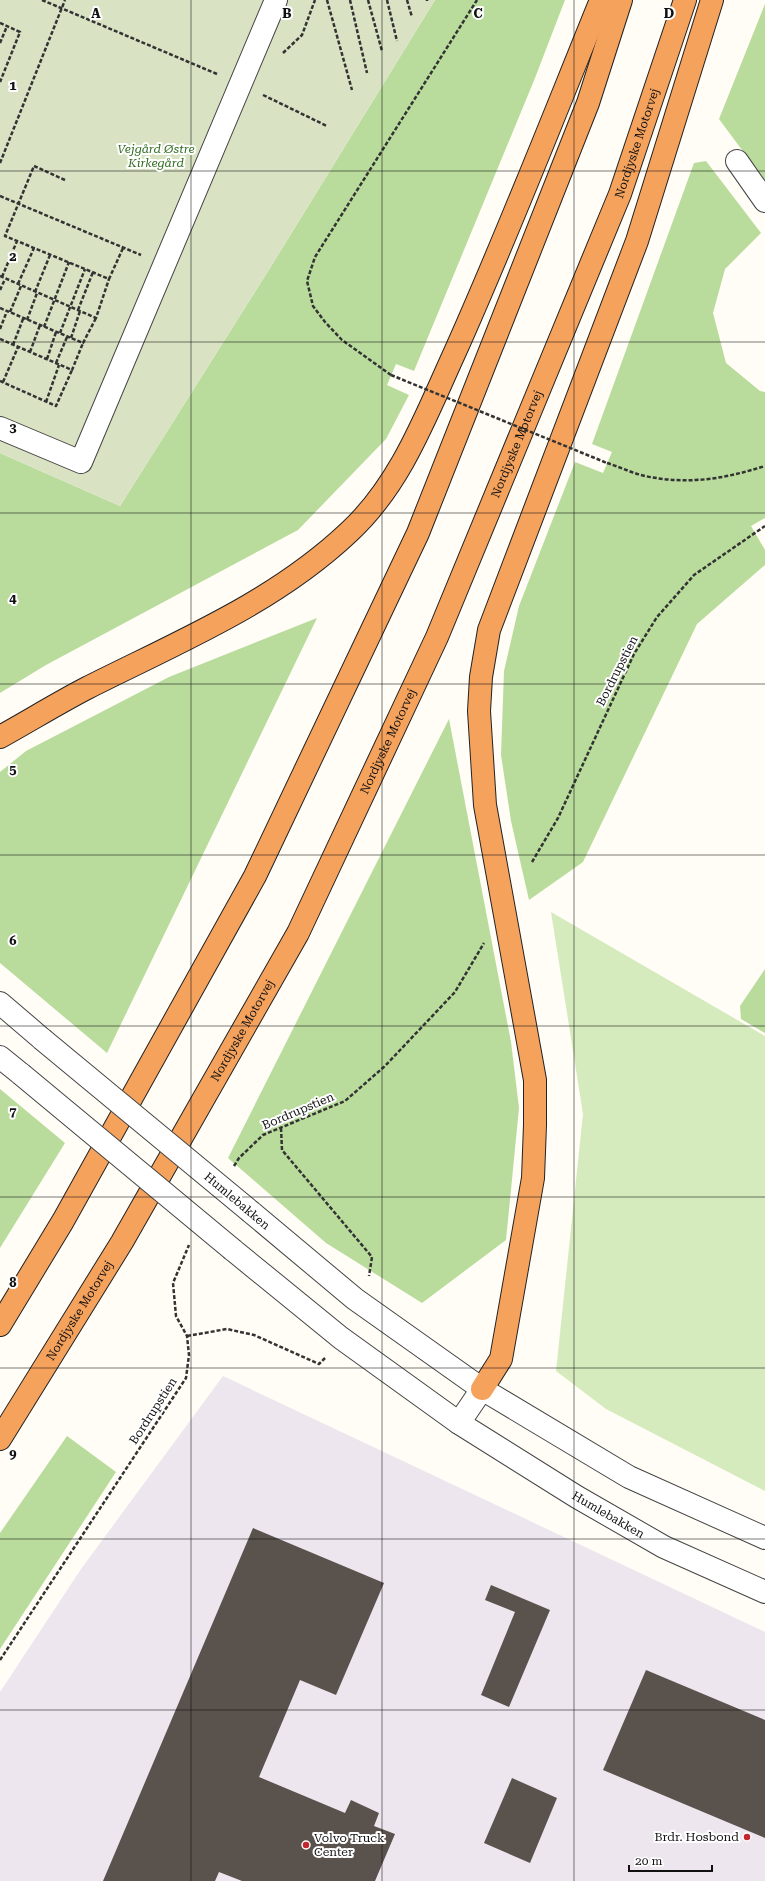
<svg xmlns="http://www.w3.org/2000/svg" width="765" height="1881" font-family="'Roboto Serif',serif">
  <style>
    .industrial { fill: #eee6ef }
    .green { fill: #d5ebbd }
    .forest { fill: #b9dc9c }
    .cemetery { fill: #d9e3c4 }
    .building { fill: #5a524d }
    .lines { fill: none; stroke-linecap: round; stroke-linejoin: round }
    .minor-casing { stroke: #444; stroke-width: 24 }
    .highway-casing { stroke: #222; stroke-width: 24 }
    .path { stroke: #333; stroke-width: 2.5; stroke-dasharray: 4 2; stroke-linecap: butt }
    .minor { stroke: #fff; stroke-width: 22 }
    .highway { stroke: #f5a25d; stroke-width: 22 }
    .minor-bridge-casing { stroke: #444; stroke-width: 24; stroke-linecap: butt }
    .path-bridge { stroke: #333; stroke-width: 2.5; stroke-dasharray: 4 2; stroke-linecap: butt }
    .minor-bridge { stroke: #fff; stroke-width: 22 }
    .grid { fill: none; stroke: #111; stroke-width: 1; stroke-opacity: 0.55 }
    .poi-dot { fill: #c4262e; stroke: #fff; stroke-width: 1.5 }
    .labels { text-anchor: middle; stroke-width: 4; stroke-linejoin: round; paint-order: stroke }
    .street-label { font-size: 12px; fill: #111; stroke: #fff }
    .park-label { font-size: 12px; font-style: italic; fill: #2f6b1f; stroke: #fff }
    .poi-label { font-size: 12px; fill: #111; stroke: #fff; text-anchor: end }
    .grid-label { font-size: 13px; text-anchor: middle; font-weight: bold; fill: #111; stroke: #fff; stroke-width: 4; stroke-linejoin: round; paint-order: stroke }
  </style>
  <rect width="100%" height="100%" fill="#fffdf5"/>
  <path class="industrial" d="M223 1376 765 1632V1881H0V1692L81 1569Z"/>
  <path class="green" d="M551 912 765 1036V1491L606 1409 556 1371 583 1114Z"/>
  <path class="forest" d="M435 0H565L535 78 414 371 396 364 387 385 409 395 386 439 298 530 46 665 0 693V453L120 506 270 268Z
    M765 4V181L719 119Z
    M706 161 761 233 725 269 713 313 726 363 760 391 765 392V518L751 526 765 550V565L697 624 583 862 529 900 511 821 501 755 504 671 519 606 575 462 603 473 612 452 592 444 694 163Z
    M317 618 107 1053 0 963V772L26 751 169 677Z
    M449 719 511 1042 519 1108 506 1240 422 1303 326 1243 228 1158Z
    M765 969V1033L741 1019 740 1006Z
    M0 1089 65 1143 0 1248Z
    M67 1436 116 1472 0 1649V1533Z"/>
  <path class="cemetery" d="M0 0H435L270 268 120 506 0 453Z"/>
  <path class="building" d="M253 1528 384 1583 336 1695 300 1680 259 1777 345 1813 351 1800 379 1813 374 1826 395 1834 375 1881H242L219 1872 215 1881H103Z
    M491 1585 550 1610 509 1707 481 1695 515 1612 485 1600Z
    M646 1670 765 1720V1838L603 1770Z
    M512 1778 557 1798 530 1863 484 1843Z"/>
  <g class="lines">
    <defs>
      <g id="minor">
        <path d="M737 161 765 201"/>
        <path d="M0 428 81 462 276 0"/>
        <path d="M0 1003 42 1039"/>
        <path d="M0 1057 21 1074"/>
        <path d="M251 1212 355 1299 482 1389 629 1477 765 1538"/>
        <path id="s1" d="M233 1250 341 1338 459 1423 577 1497 664 1547 765 1592"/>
        <path d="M459 1423 482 1389"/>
      </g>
      <g id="highway">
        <path d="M0 737C29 721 58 703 87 688 178 642 274 603 349 532 401 484 426 415 455 352 507 236 553 118 601 0"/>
        <path d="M0 1325 63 1221 255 876 418 533 588 103 621 0"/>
        <path d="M482 1389 501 1359 533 1178 535 1125V1080L485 805 479 711 481 677 489 630 637 241 712 0"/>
        <path id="s2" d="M0 1439 122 1242 298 933 437 637 620 194 685 0"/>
      </g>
    </defs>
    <use href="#minor" class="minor-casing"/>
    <use href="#highway" class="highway-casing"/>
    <path class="path" d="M42 0 217 74
      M327 0 352 90
      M350 0 367 73
      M368 0 382 51
      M387 0 397 41
      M407 0 412 17
      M427 0V1
      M0 23 20 32 0 82
      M0 43 7 26
      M283 53 302 35 315 0
      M263 95 327 126
      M0 163 65 0
      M65 180 34 166 5 236 109 279 123 248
      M0 196 141 255
      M0 276 96 318 109 279
      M2 277 17 241
      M18 284 34 248
      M0 290 5 279
      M35 292 50 255
      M0 308 83 343 96 318
      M78 310 93 272
      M10 312 21 286
      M27 320 37 293
      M44 327 69 262
      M0 329 7 311
      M60 333 85 269
      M71 338 80 311
      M0 339 72 370 83 343
      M13 345 23 319
      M30 352 40 325
      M47 359 56 332
      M56 363 67 337
      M391 375 342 340 325 322 313 306 307 281 315 257 477 0
      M0 381 56 406 72 370
      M3 382 18 347
      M46 402 59 365
      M607 463C620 467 632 473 645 476 688 485 724 479 765 466
      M532 862 558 818 634 654 657 617 694 575 765 526
      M281 1128 282 1150 372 1257 369 1276
      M234 1166 239 1158 263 1135 345 1101 385 1066 455 992 484 943
      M187 1336 227 1329 254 1335 319 1364 325 1358
      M0 1660 186 1378 189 1355 187 1336 176 1316 173 1283 189 1245"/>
    <use href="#minor" class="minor"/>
    <use href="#highway" class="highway"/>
    <defs>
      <path id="minor-bridge" d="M42 1039 251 1212
        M21 1074 233 1250"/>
    </defs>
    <use href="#minor-bridge" class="minor-bridge-casing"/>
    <path class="path-bridge" d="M391 375 607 463"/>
    <use href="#minor-bridge" class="minor-bridge"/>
  </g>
  <path class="grid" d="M191 0V1881M382 0V1881M574 0V1881M0 171H765M0 342H765M0 513H765M0 684H765M0 855H765M0 1026H765M0 1197H765M0 1368H765M0 1539H765M0 1710H765"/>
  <g class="poi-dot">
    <circle cx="747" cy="1837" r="4"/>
    <circle cx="306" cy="1845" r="4"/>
  </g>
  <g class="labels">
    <g class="street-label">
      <text dy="4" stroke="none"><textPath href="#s2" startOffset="1447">Nordjyske Motorvej</textPath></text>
      <text dy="4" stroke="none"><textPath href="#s2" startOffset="1123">Nordjyske Motorvej</textPath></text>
      <text transform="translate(617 671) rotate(-63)" y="4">Bordrupstien</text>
      <text dy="4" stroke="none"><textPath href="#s2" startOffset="799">Nordjyske Motorvej</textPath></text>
      <text dy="4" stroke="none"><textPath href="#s2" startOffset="475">Nordjyske Motorvej</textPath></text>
      <text transform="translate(298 1111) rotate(-23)" y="4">Bordrupstien</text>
      <text transform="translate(237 1201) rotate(40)" y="4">Humlebakken</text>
      <text dy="4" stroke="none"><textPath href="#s2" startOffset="151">Nordjyske Motorvej</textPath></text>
      <text transform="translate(153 1411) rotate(-57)" y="4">Bordrupstien</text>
      <text dy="4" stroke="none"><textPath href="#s1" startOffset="460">Humlebakken</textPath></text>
    </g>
    <g class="park-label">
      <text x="156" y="153">Vejgård Østre<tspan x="156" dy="14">Kirkegård</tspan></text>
    </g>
    <g class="poi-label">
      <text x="739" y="1841">Brdr. Hosbond</text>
      <text x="314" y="1842" text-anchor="start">Volvo Truck<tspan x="314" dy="14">Center</tspan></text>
    </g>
  </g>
  <g class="grid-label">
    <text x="96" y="18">A</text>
    <text x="287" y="18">B</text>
    <text x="478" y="18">C</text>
    <text x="669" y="18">D</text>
    <text x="13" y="90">1</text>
    <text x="13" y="261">2</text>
    <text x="13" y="432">3</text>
    <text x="13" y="603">4</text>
    <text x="13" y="774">5</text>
    <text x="13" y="945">6</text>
    <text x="13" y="1116">7</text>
    <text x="13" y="1287">8</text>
    <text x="13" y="1458">9</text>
  </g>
  <path d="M629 1865v6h83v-6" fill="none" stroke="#111111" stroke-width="2"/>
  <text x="635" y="1865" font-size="12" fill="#111111" stroke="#ffffff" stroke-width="3" paint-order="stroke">20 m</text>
</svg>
